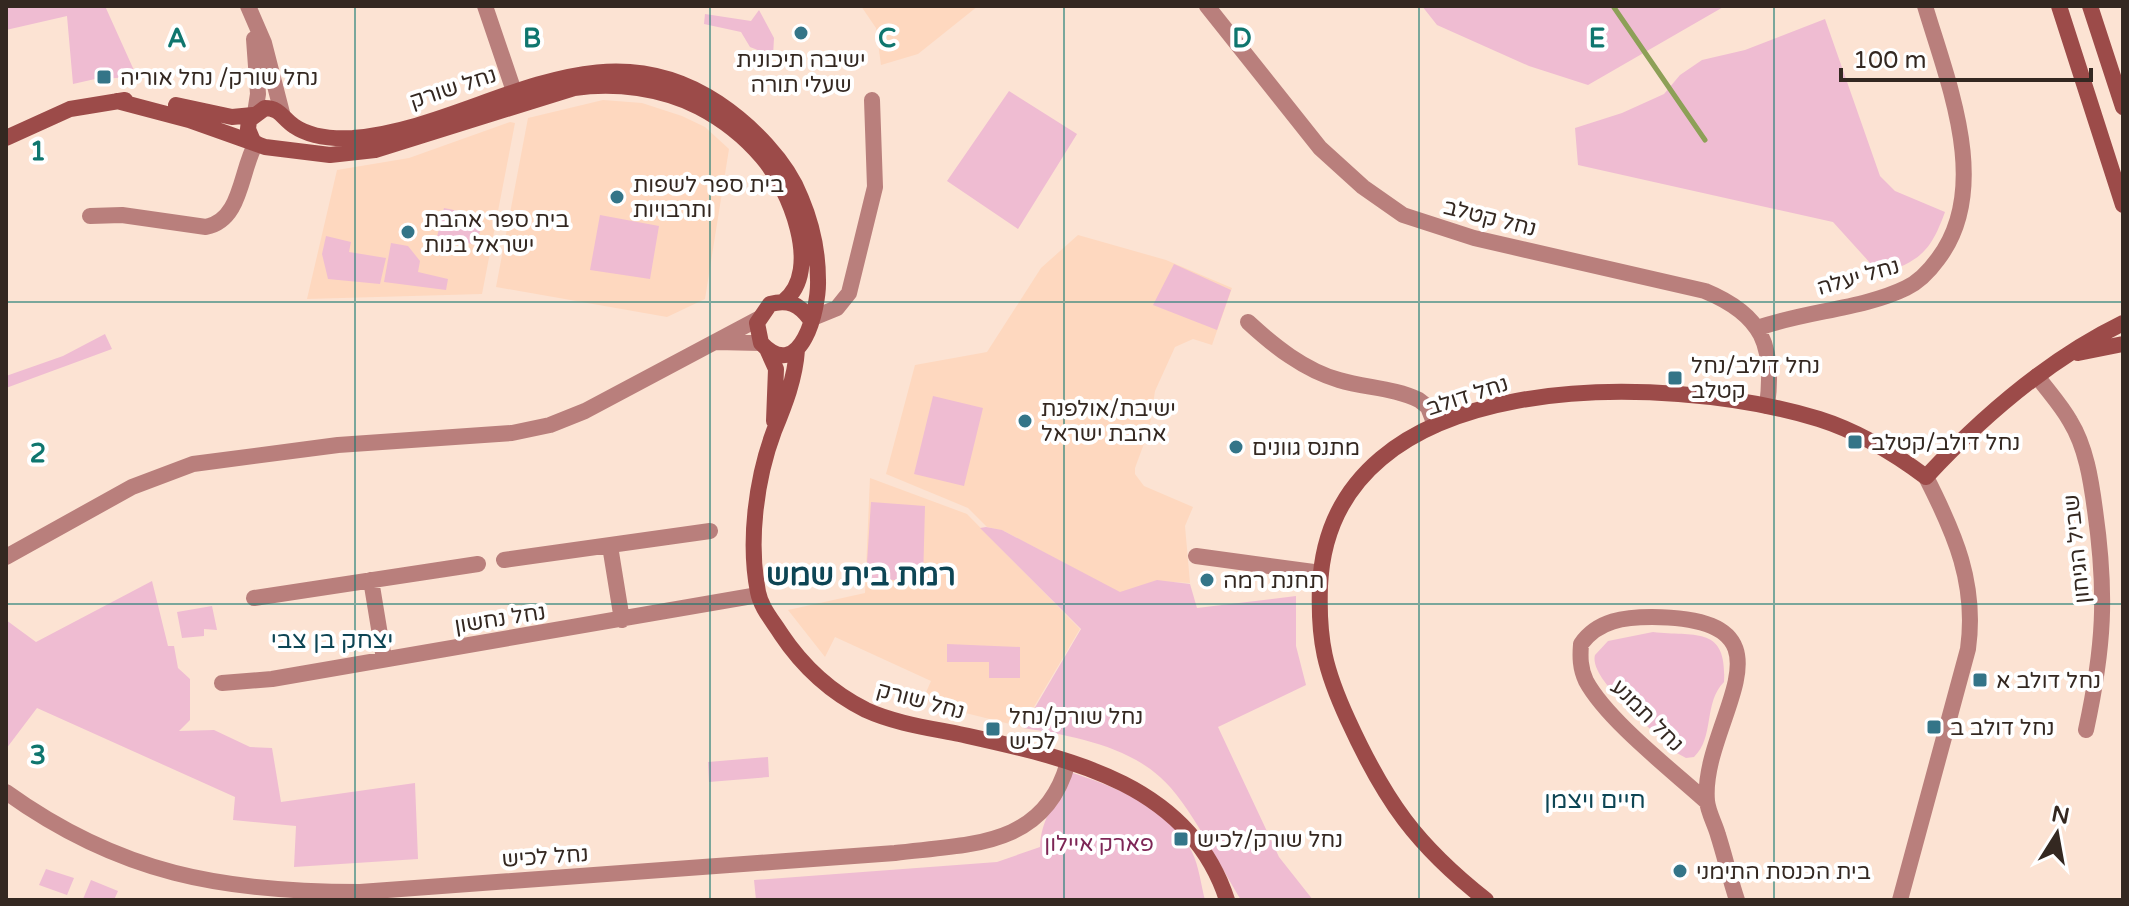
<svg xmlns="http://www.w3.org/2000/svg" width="2129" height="906" font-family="'Varela Round',Heebo,sans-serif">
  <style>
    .built { fill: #fed8bf }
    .green { fill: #efbcd2 }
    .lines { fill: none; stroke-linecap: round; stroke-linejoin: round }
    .stream { stroke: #8da057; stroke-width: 5 }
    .street { stroke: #b97f7c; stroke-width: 16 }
    .secondary { stroke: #9c4b49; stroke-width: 16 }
    .grid { fill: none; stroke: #0f766e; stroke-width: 2; stroke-opacity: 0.55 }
    .poi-dot { fill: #347588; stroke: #fff; stroke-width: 3 }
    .labels { text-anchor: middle; stroke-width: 8; stroke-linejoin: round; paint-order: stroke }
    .poi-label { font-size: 22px; fill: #342821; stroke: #fff; text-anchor: start }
    .street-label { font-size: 22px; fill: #342821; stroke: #fff }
    .park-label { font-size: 22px; fill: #7d2656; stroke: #fff }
    .neighbourhood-label { font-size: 24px; fill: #0d4554; stroke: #fff }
    .district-label { font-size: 30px; font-weight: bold; fill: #0d4554; stroke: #fff }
    .grid-label { font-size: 26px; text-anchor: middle; font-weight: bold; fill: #0f766e; stroke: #fff; stroke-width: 8; stroke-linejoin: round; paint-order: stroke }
  </style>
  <rect width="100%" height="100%" fill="#fce3d3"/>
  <path class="built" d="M861 6H978L918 54 881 65 876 28Z
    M603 100 642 103 682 116 705 127 729 149 705 299 667 317 496 287 528 118Z
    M510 122 515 123 482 294 307 299 337 170 409 158Z
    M1078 235 1166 260 1232 288 1212 345 1193 339 1175 347 1155 391 1149 430 1135 468V474L1144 486 1193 507 1185 526 1190 583 1156 581 1120 593 1004 531 987 527 968 508 886 474 915 365 987 352 1041 268Z
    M870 478 967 514 1080 629 1022 727 933 705 924 697 931 681 835 637 825 657 788 610 865 593Z"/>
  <path class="green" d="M6 6H105L137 77 95 79 73 84 67 16 6 30Z
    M1422 6H1725L1588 85 1529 66 1437 25Z
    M759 10 774 38 773 56 750 47 741 32 704 24 705 14 751 21Z
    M1825 19 1880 176 1895 191 1945 212C1930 253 1921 259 1881 275L1833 222 1578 165 1575 128 1622 113 1664 94 1680 75 1702 60 1745 50Z
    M1009 91 1077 134 1018 229 947 181Z
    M444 208 483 216 477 245 437 237Z
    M600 215 659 226 650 279 590 270Z
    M326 236 351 242 349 252 386 258 380 284 328 279 322 254Z
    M391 243 408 246 420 261 418 272 448 279 446 290 384 282Z
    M1174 264 1231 290 1217 330 1153 305Z
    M105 334 112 349 6 388V376L63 356Z
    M933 396 983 408 964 486 914 474Z
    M871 502 925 506 923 582 866 578Z
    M986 527 1002 530 1120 592 1157 580 1190 584 1197 608 1296 596V646L1306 685 1218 727 1279 857 1313 900H1241C1220 866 1189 802 1160 777 1125 745 1068 735 1023 728L1081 629 980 528Z
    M152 581 168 646H174L178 668 190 679V720L179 731 214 730 250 747 272 748 281 802 415 783 418 859 294 867 296 826 233 820 235 797 37 708 6 749V620L36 642Z
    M212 606 217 630 204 629V636L182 638 177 612Z
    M1653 632C1696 637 1727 625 1724 682 1703 703 1715 737 1694 757L1686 758 1675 752C1657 733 1588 680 1595 655L1608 641Z
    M947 644 1020 647V678H989V662H947Z
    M768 757 769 777 709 782 708 762Z
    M1070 772C1113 786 1172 808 1192 852 1199 866 1201 885 1205 900H756L754 880 997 862 1040 847C1041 817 1058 800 1070 772Z
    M46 869 74 878 67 895 39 885Z
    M91 880 118 891 114 900 83 899Z"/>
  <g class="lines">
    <path class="stream" d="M1613 6 1705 140"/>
    <path class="street" d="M248 6 264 43 282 113
      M485 6 518 103
      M1207 6 1320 148 1363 187 1403 215 1474 238 1705 291C1763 315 1775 346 1767 406
      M254 39 258 94 255 113
      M90 216 122 215 206 227C242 220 240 171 256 143
      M810 319 837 308 849 293 875 187 872 100
      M1248 322C1274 346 1304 370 1339 380 1366 388 1394 388 1419 400L1428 407 1435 425
      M1758 328C1805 311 1863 309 1906 288 1919 282 1930 270 1938 259 1992 188 1948 83 1925 6
      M716 342 761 343
      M2037 376C2048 391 2061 405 2070 421 2086 447 2091 480 2095 510 2107 594 2104 647 2086 730
      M610 546 622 620
      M1196 556 1321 573
      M6 557 132 487 193 464 338 445 512 433 550 425 585 411 758 319
      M504 560 710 531
      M371 580 384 659
      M254 598 478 564
      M222 683 272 679 758 595
      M6 792C120 874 223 892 360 892L895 853C969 844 1045 848 1068 762
      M1707 802C1673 771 1607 720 1586 681 1580 668 1580 657 1581 644 1598 620 1625 617 1652 617 1810 618 1700 721 1707 801 1708 812 1715 824 1718 835 1725 857 1730 879 1737 900
      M1900 900 1968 649C1977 584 1955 534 1926 477"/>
    <path class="secondary" d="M2059 6 2123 205
      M2090 6 2123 107
      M117 101 189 120 265 147 330 155 375 150 574 88C616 82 661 88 699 107 722 119 745 137 762 157 789 188 823 270 784 301
      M176 105 232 117 253 115
      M6 138 70 109 125 100
      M253 141 248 129 249 120 265 108C280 108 283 119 294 126 310 137 334 139 353 138 478 128 593 19 718 103 751 125 787 161 801 198 812 224 818 252 818 280 819 308 801 385 761 343L757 323 770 304C788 299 799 304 810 319
      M767 349 776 369 774 421
      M797 350C795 379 785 404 774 431 756 479 748 542 758 592 761 608 773 621 781 634 803 667 830 692 866 710 894 723 929 728 959 734 1067 758 1189 782 1227 900
      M2078 353 2123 344
      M1486 900C1416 845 1385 801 1348 720 1325 670 1318 641 1320 586 1330 361 1668 373 1819 419 1857 431 1894 453 1926 477 1982 417 2049 359 2123 323"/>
  </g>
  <path class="grid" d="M355 6V900M710 6V900M1064 6V900M1419 6V900M1774 6V900M6 302H2123M6 604H2123"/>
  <g class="poi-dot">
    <circle cx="801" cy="33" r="8"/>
    <rect x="96" y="69" width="16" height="16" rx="4"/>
    <circle cx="617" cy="197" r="8"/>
    <circle cx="408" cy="232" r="8"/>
    <rect x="1667" y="370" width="16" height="16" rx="4"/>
    <circle cx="1025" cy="421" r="8"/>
    <rect x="1847" y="434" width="16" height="16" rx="4"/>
    <circle cx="1236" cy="447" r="8"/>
    <circle cx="1207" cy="580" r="8"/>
    <rect x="1972" y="672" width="16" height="16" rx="4"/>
    <rect x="1926" y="719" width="16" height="16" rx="4"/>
    <rect x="985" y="721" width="16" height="16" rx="4"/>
    <rect x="1173" y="831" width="16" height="16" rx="4"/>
    <circle cx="1680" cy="871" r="8"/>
  </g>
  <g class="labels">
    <g class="poi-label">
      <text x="801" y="67" text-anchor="middle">ישיבה תיכונית<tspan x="801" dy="25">שעלי תורה</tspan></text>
      <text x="120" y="85">נחל שורק/ נחל אוריה</text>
      <text x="633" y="192">בית ספר לשפות<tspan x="633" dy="25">ותרבויות</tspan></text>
      <text x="424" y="227">בית ספר אהבת<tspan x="424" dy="25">ישראל בנות</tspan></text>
      <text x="1691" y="373">נחל דולב/נחל<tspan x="1691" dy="25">קטלב</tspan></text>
      <text x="1041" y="416">ישיבת/אולפנת<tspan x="1041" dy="25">אהבת ישראל</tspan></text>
      <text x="1871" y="450">נחל דולב/קטלב</text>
      <text x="1252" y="455">מתנס גוונים</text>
      <text x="1223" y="588">תחנת רמה</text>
      <text x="1996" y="688">נחל דולב א</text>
      <text x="1009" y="724">נחל שורק/נחל<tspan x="1009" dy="25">לכיש</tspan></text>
      <text x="1950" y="735">נחל דולב ב</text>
      <text x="1197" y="847">נחל שורק/לכיש</text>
      <text x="1696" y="879">בית הכנסת התימני</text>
    </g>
    <g class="street-label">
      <text transform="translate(453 87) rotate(-18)" y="8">נחל שורק</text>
      <text transform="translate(1490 217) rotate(14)" y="8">נחל קטלב</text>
      <text transform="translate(1858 276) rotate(-16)" y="8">נחל יעלה</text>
      <text transform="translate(1467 395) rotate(-18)" y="8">נחל דולב</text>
      <text transform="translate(2076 549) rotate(-96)" y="8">שביל הגיחון</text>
      <text transform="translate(500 618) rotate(-9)" y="8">נחל נחשון</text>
      <text transform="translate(921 700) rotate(15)" y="8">נחל שורק</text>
      <text transform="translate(1648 715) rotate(45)" y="8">נחל תמנע</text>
      <text transform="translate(545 856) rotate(-4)" y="8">נחל לכיש</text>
    </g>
    <g class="park-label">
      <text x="1099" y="851">פארק איילון</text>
    </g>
    <g class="neighbourhood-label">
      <text x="332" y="648">יצחק בן צבי</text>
      <text x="1595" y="808">חיים ויצמן</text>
    </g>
    <g class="district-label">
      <text x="861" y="585">רמת בית שמש</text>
    </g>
  </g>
  <g class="grid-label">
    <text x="177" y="47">A</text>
    <text x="532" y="47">B</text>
    <text x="887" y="47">C</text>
    <text x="1242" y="47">D</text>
    <text x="1597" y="47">E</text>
    <text x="38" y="160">1</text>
    <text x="38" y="462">2</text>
    <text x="38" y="764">3</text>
  </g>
  <rect width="2129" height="906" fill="none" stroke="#342821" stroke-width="16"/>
  <g transform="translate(2057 834) rotate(11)" stroke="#ffffff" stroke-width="6" paint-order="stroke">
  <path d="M0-6L14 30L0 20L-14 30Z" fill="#342821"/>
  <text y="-12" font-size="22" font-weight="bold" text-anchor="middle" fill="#342821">N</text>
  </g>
  <path d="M1841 68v12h250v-12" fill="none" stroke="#342821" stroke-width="4"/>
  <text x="1853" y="68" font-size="24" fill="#342821" stroke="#ffffff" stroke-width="6" paint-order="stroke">100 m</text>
</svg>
